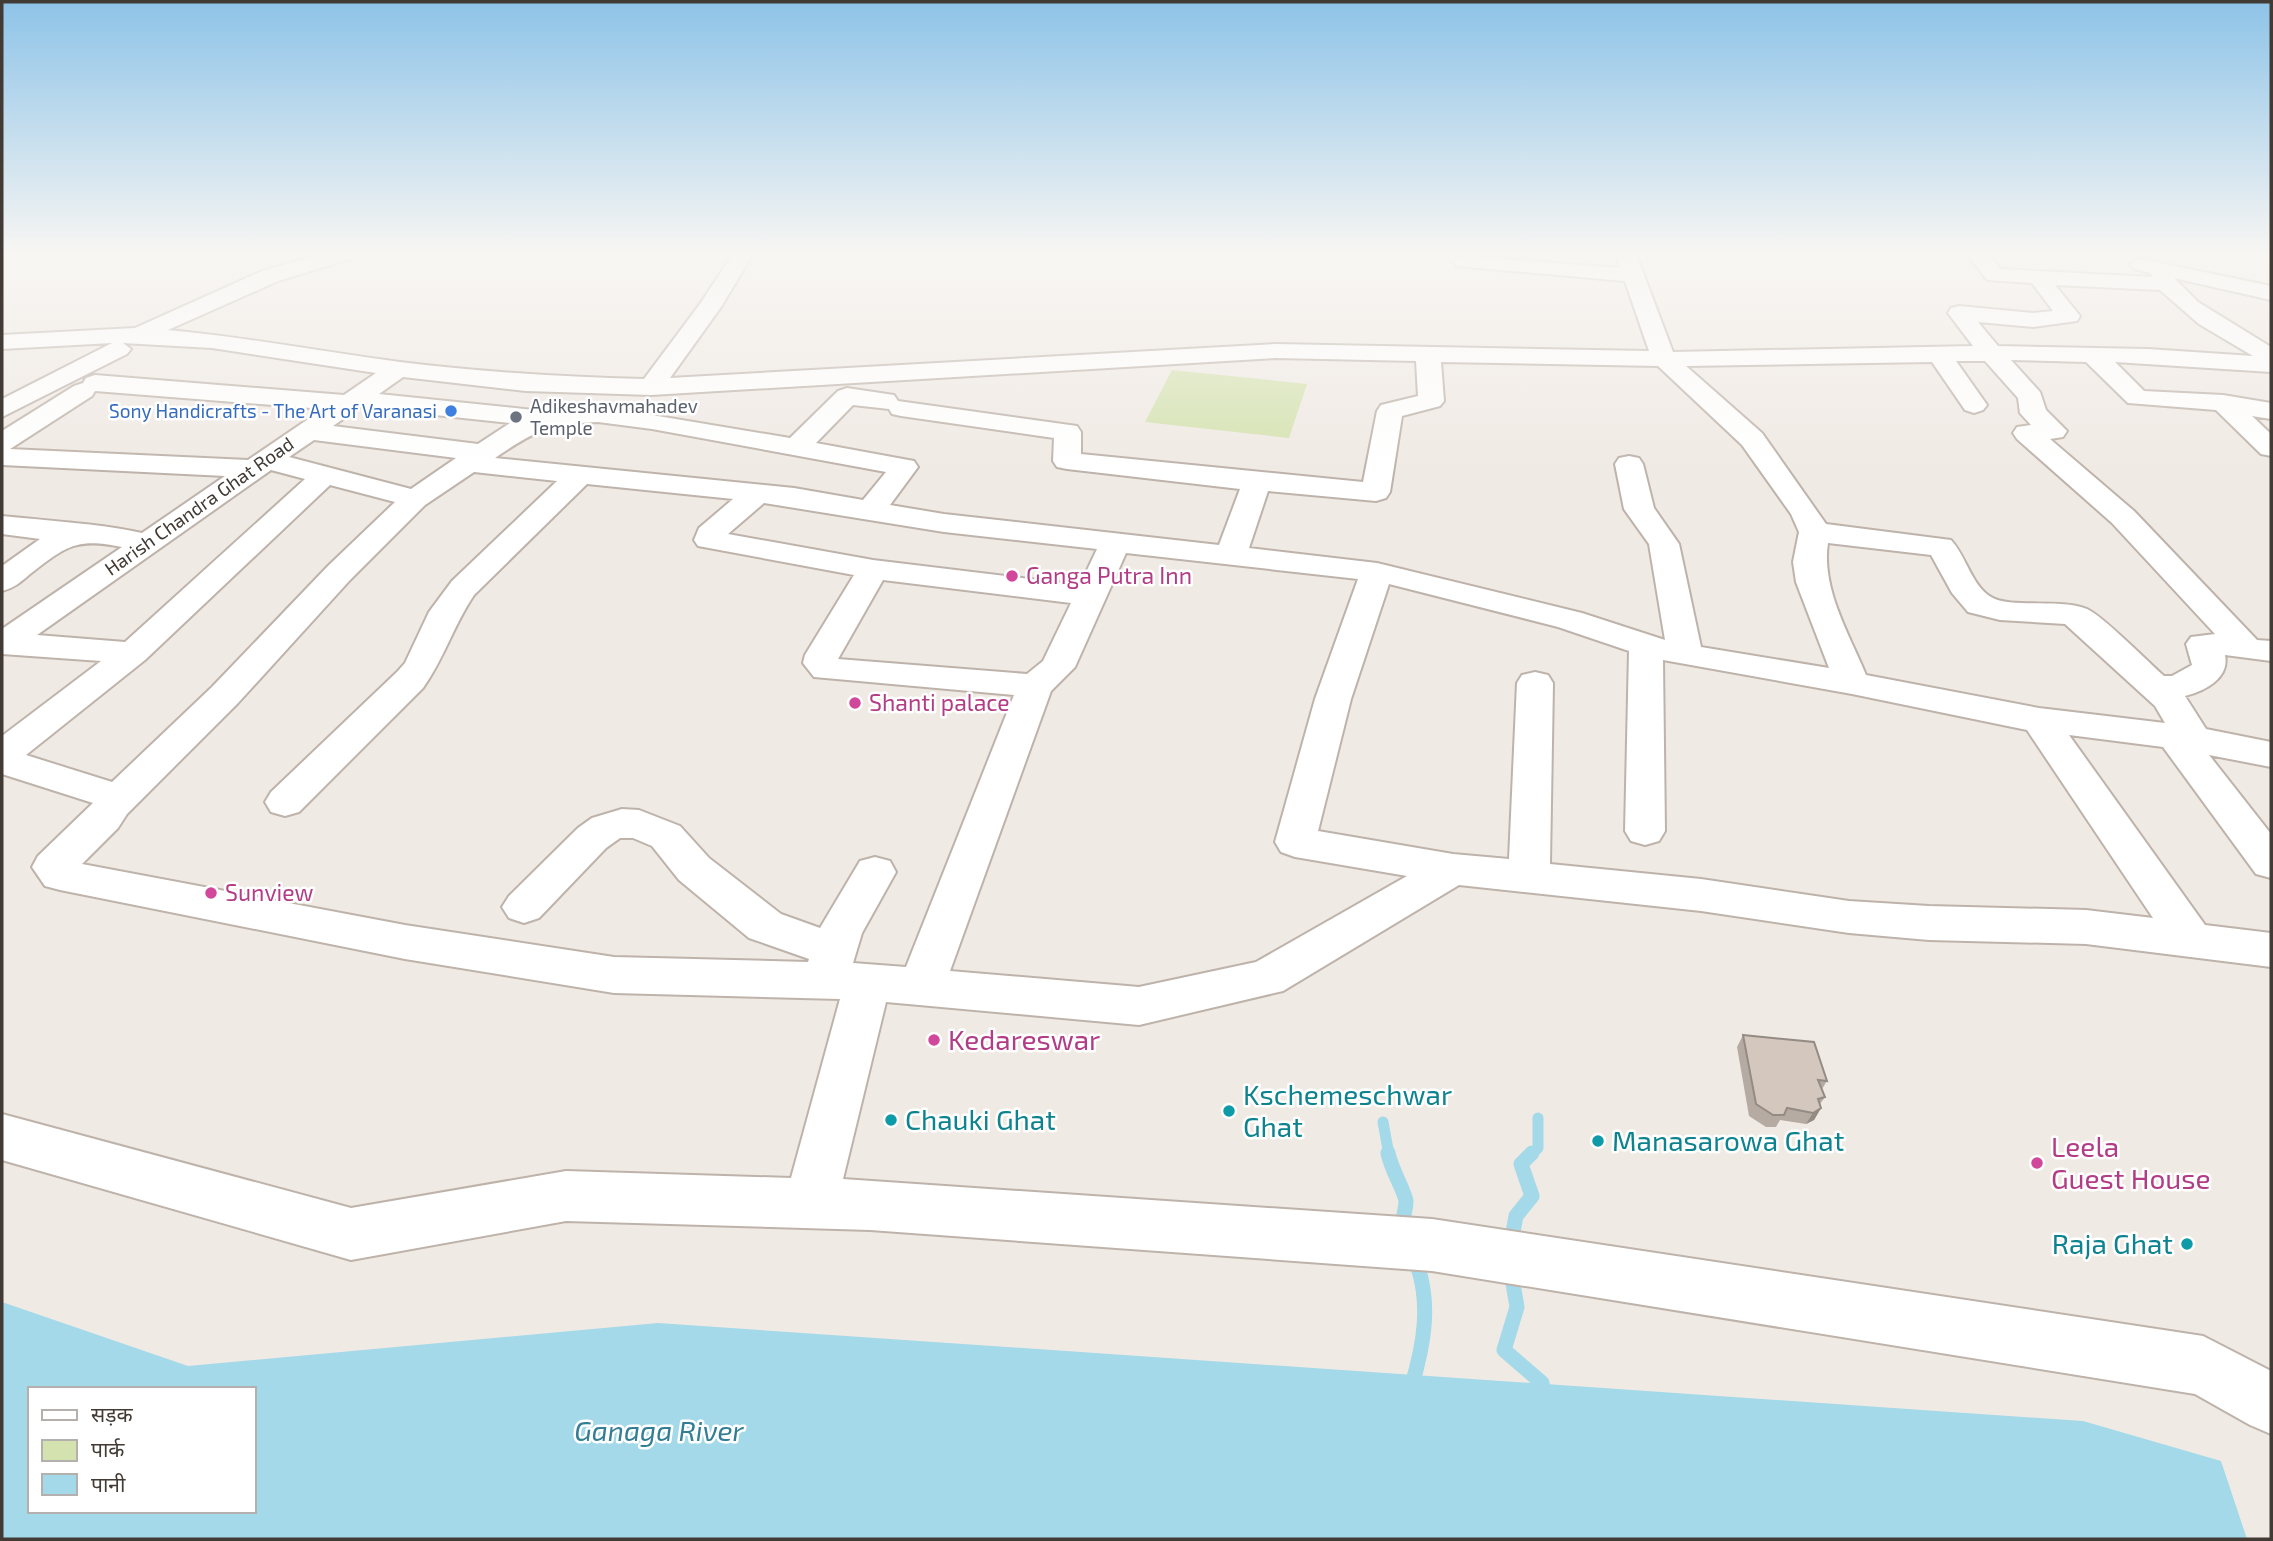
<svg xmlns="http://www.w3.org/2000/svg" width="2273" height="1541" font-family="'Exo 2','Noto Sans Devanagari',sans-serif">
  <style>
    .green { fill: #d4e2af }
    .water { fill: #a4d9e9; fill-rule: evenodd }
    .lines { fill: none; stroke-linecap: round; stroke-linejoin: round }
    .stream-far1 { stroke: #a4d9e9; stroke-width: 11 }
    .stream { stroke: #a4d9e9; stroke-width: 15 }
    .minor-casing { stroke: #beb3aa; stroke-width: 4 }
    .minor { fill: #fff; fill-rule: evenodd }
    .wall { fill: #b6aba3 }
    .shaded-wall { fill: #948b84 }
    .building { fill: #d4c7bd; stroke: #948b84; stroke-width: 2 }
    .shop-dot { fill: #3f7fe0; stroke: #fff; stroke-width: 2.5 }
    .worship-dot { fill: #6b7280; stroke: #fff; stroke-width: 2.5 }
    .hotel-dot { fill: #d1479c; stroke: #fff; stroke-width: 2.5 }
    .culture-dot { fill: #0f9aa8; stroke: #fff; stroke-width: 2.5 }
    .labels { text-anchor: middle; stroke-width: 5; stroke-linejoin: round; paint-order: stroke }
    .far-worship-label { font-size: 19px; fill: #5b616d; stroke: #fff; text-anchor: start }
    .far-shop-label { font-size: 19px; fill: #366cbe; stroke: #fff; text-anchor: end }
    .far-street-label { font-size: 19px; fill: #423a34; stroke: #fff }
    .hotel-label { font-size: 23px; fill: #b23c85; stroke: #fff; text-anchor: start }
    .near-hotel-label { font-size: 28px; fill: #b23c85; stroke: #fff; text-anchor: start }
    .near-culture-label { font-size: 28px; fill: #0d838f; stroke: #fff; text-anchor: start }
    .near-water-label { font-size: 28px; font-style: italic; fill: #337d95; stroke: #fff }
  </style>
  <rect width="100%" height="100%" fill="#f0eae4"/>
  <path class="green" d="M1172 370 1307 384 1289 438 1145 422Z"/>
  <path class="water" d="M2 1302 188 1366 658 1323 2083 1421 2221 1461 2247 1539H2ZM30 1389H254V1511H30Z"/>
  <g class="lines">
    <path class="stream-far1" d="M1383 1122 1389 1155
      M1530 1155 1538 1148V1118"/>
    <path class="stream" d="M1388 1153C1391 1169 1405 1192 1406 1201 1406 1211 1401 1219 1404 1229
      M1511 1243 1516 1216 1532 1196 1521 1164 1532 1153
      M1511 1272 1517 1307 1504 1350 1542 1383 1544 1394
      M1411 1388C1424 1345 1432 1302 1415 1259"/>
    <defs>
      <path id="minor" d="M322 254H356L353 258 278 281 168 330C246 337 323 352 400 362 481 372 562 377 644 379L700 304 733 254H753L721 307 670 378 1276 344 1649 351 1625 281 1457 266 1454 262 1457 258 1464 256 1620 268 1616 254H1636L1673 352 1973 346 1948 313 1951 308 1959 306 2033 313 2053 311 2032 283 1987 280 1967 254H1988L2001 269 2152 277 2151 273 2134 269 2130 265 2134 261 2141 259 2271 286V300L2174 278 2198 302 2271 347V372L2115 362 2144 391 2223 395 2271 403V419L2252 416 2271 434V456L2261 454 2216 410 2128 403 2086 362 2011 360 2040 392 2046 410 2067 431 2063 437 2050 439 2134 511 2257 640 2271 641V661L2225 655C2230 678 2205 691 2185 696L2206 729 2271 742V767L2209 755 2271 834V878L2256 874 2163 747 2069 735 2205 925 2271 933V967L2086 944 1929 940 1849 933 1701 911 1459 885 1283 991 1139 1025 886 1002 843 1179 1432 1219 2203 1336 2271 1371V1434L2250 1425 2195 1394 1432 1271 870 1230 566 1221 351 1260 2 1160V1114L351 1208 566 1171 791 1178 840 999 614 993 405 959 60 890 45 886 32 867 38 856 93 803 2 774V736L101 661 2 654V629L122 547C76 537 65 547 30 574 21 582 14 588 2 591V566L40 539 2 534V516C49 521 96 523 142 533L225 476 2 465V431L74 386 83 383 86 378 95 375 344 395 376 373 212 348 123 343 131 349 127 354 2 417V399L112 343 2 349V335L135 328 262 271ZM2055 285 2160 290 2199 324 2253 356 2148 349 1998 346 1978 322 2033 327 2077 321 2080 316ZM1276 358 1416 361 1418 396 1381 405 1377 411 1363 482 1081 454V432L1077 426 898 401 894 395 847 388 838 391 790 438 598 406 543 411 379 394 403 377 526 391 651 395ZM1956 361H1985L2018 398 2020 413 2031 425 2017 427 2013 433 2017 439 2112 523 2215 634 2191 637 2186 644 2192 665 2172 676H2164C2148 662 2103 616 2087 609 2059 598 2011 609 1991 597 1972 586 1966 556 1951 540L1826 524 1762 433 1686 366 1932 362 1965 410 1974 413 1983 410 1987 405ZM1441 362 1658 366 1742 445 1791 514 1799 532 1793 562 1796 582 1829 668 1701 647 1679 544 1654 508 1643 464 1639 458 1629 456 1619 458 1615 464 1624 509 1649 544 1665 640 1582 613 1377 563 1249 548 1268 491 1376 501 1386 498 1390 492 1402 416 1440 406 1444 401ZM95 391 323 409 248 460 10 449 92 396ZM853 405 889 409 892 414 901 416 1054 438 1053 461 1057 467 1067 469 1240 489 1219 545 944 514 890 505 918 467 914 461 816 443ZM360 407 510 423 478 444 333 426ZM598 422 652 429 886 472 863 500 794 488 495 458C536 430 549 424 598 422ZM314 440 456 458 411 489 289 457ZM271 470 305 479 125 642 37 635ZM474 472 557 481 452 581 429 612 405 663 397 672 271 792 265 802 271 812 285 816 299 812 423 688C444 659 454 624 474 595L587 484 733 499 699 528 694 540 698 546 854 575 805 655 803 663 814 677 1014 695 906 967 853 963 862 933 896 872 890 861 875 857 860 861 820 928 781 914 709 858 680 826 639 810 622 809 592 818 578 828 509 896 502 907 509 918 524 923 539 918 606 848 620 838H633L652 846 679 880 749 938 809 959 808 962 614 957 405 925 82 864 118 828 127 814 238 703 350 580 425 505ZM330 485 395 502 328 566 212 687 112 782 26 755 145 660ZM764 503 944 532 1097 549 1080 585 873 560 728 534ZM1828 543 1931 555 1952 593 1968 612 2000 620 2065 624 2155 706 2165 723 2039 708 1866 675C1849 634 1821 588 1828 543ZM1126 553 1358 579 1315 699 1275 842 1281 852 1295 857 1407 876 1256 962 1139 987 950 971 1051 691 1075 667ZM883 580 1071 603 1043 661 1027 674 838 659ZM1389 584 1558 627 1629 651 1625 831 1631 841 1645 845 1659 841 1665 831 1663 660 1852 694 2027 730 2153 918 2086 910 1929 906 1849 901 1701 879 1550 864 1553 683 1548 675 1535 672 1522 675 1517 683 1509 859 1453 854 1318 831 1351 699Z"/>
    </defs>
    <use href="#minor" class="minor-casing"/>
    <use href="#minor" class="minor"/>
  </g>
  <path class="wall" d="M1743 1035 1827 1081 1822 1089 1825 1097 1820 1104 1821 1108 1814 1120 1806 1124 1780 1120 1776 1127H1766L1749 1116 1737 1047Z"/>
  <path class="shaded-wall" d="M1821 1108 1814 1120 1806 1124 1813 1113Z"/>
  <path class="building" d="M1743 1035 1814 1042 1827 1081 1818 1080 1825 1097 1818 1099 1821 1108 1813 1113 1787 1108 1784 1115H1773L1756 1104Z"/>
  <linearGradient id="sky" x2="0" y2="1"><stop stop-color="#8dc3e8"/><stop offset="0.54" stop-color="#f8f6f3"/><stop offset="1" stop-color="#f8f6f3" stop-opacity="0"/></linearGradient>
  <rect width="2273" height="470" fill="url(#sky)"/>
  <circle class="shop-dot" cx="451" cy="411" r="7"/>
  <circle class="worship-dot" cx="516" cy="417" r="7"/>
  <g class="hotel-dot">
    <circle cx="1012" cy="576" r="7"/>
    <circle cx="855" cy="703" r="7"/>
    <circle cx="211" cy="893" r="7"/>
    <circle cx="934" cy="1040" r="7"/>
    <circle cx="2037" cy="1163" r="7"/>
  </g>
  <g class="culture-dot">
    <circle cx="1229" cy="1111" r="7"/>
    <circle cx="891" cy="1120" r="7"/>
    <circle cx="1598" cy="1141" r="7"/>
    <circle cx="2187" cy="1244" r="7"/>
  </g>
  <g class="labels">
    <g class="far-worship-label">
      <text x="530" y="413">Adikeshavmahadev<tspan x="530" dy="22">Temple</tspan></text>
    </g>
    <g class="far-shop-label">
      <text x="437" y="418">Sony Handicrafts - The Art of Varanasi</text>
    </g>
    <g class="far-street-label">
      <text transform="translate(199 506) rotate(-35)" y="7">Harish Chandra Ghat Road</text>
    </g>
    <g class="hotel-label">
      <text x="1026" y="584">Ganga Putra Inn</text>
      <text x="869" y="711">Shanti palace</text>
      <text x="225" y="901">Sunview</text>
    </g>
    <g class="near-hotel-label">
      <text x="948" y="1050">Kedareswar</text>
      <text x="2051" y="1157">Leela<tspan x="2051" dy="32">Guest House</tspan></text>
    </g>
    <g class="near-culture-label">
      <text x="1243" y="1105">Kschemeschwar<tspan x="1243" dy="32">Ghat</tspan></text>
      <text x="905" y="1130">Chauki Ghat</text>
      <text x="1612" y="1151">Manasarowa Ghat</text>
      <text x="2173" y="1254" text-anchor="end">Raja Ghat</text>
    </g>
    <g class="near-water-label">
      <text x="659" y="1441">Ganaga River</text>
    </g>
  </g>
  <rect width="2273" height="1541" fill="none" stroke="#423a34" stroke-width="7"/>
  <rect x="28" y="1387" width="228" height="126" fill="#ffffff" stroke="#b3b0ae" stroke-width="2"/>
  <rect x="42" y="1410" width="35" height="10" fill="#ffffff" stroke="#b3b0ae" stroke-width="2"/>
  <text x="91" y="1422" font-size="21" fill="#423a34">सड़क</text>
  <rect x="42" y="1440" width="35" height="21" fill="#d4e2af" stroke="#b3b0ae" stroke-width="2"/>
  <text x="91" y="1457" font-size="21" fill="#423a34">पार्क</text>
  <rect x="42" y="1474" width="35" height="21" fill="#a4d9e9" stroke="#b3b0ae" stroke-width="2"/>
  <text x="91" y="1492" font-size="21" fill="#423a34">पानी</text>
</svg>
